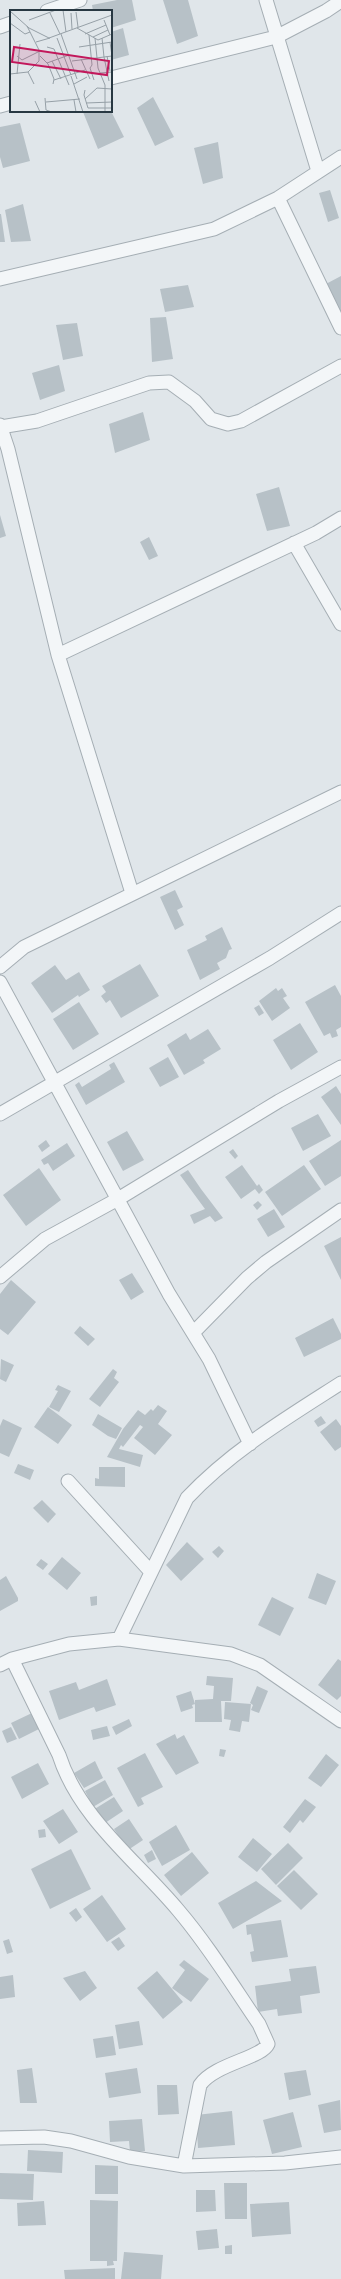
<svg xmlns="http://www.w3.org/2000/svg" width="341" height="2279" font-family="Karla,sans-serif">
  <style>
    .building { fill: #b7c1c7 }
    .lines { fill: none; stroke-linecap: round; stroke-linejoin: round }
    .minor-casing { stroke: #a5aeb4; stroke-width: 15 }
    .minor { stroke: #f3f6f8; stroke-width: 13 }
    .inset-road { fill: none; stroke: #96a0a7; stroke-width: 1 }
    .view { fill: #c2185b; fill-opacity: 0.15; stroke: #c2185b; stroke-width: 2 }
    .inset-edge { fill: none; stroke: #283842; stroke-width: 2 }
  </style>
  <rect width="100%" height="100%" fill="#e0e6ea"/>
  <path class="building" d="M117 0H132L136 20 111 28V11H93L92 5Z
    M163 0H188L198 36 177 44Z
    M123 28 129 55 111 60V32Z
    M153 97 174 137 155 146 137 108Z
    M85 111H111L124 137 98 149 83 112Z
    M20 123 30 161 3 168 0 157V127Z
    M218 142 223 178 203 184 194 148Z
    M330 190 339 218 328 222 319 193Z
    M23 204 31 241 11 242 5 210Z
    M0 214H1L5 242H0Z
    M341 276V315L324 285Z
    M188 285 194 307 165 312 160 289Z
    M166 317 173 359 152 362 150 318Z
    M77 323 83 356 63 360 56 325Z
    M59 365 65 391 40 400 32 373Z
    M143 412 150 440 115 453 109 424Z
    M279 487 290 526 267 531 256 494Z
    M0 515 6 536 0 538Z
    M149 537 158 556 149 560 140 542Z
    M175 890 183 907 177 910 184 925 175 930 160 897Z
    M222 927 232 949 229 950 226 958 217 963 220 969 200 980 187 950 207 940 205 936Z
    M140 964 159 996 121 1018 110 1000 106 1003 101 996 106 992 102 986Z
    M55 965 66 980 79 972 90 990 79 997 78 995 52 1013 31 983Z
    M335 985 341 996V1027L336 1030 338 1036 332 1038 330 1033 324 1036 305 1002Z
    M276 988 278 991 282 988 287 996 283 998 290 1008 272 1021 259 1001Z
    M79 1002 99 1034 73 1050 53 1019Z
    M259 1005 264 1013 259 1016 254 1008Z
    M300 1023 318 1052 291 1070 273 1040Z
    M208 1029 221 1049 203 1060 205 1063 184 1075 167 1045 186 1033 190 1040Z
    M168 1057 179 1077 160 1087 149 1068Z
    M114 1062 125 1082 86 1105 75 1085 79 1082 82 1087 111 1069 109 1065Z
    M336 1086 341 1094V1125L321 1097Z
    M318 1114 331 1136 303 1151 291 1128Z
    M127 1131 144 1160 123 1171 107 1142Z
    M46 1140 50 1146 42 1152 38 1146Z
    M341 1140V1176L325 1186 309 1161Z
    M67 1143 75 1156 53 1171 48 1163 44 1165 41 1160Z
    M233 1149 238 1156 235 1159 229 1152Z
    M242 1165 257 1186 259 1184 263 1190 259 1194 255 1189 241 1199 225 1177Z
    M304 1165 321 1189 282 1216 265 1192Z
    M39 1168 61 1200 26 1226 3 1195Z
    M188 1170 201 1189 223 1218 215 1222 210 1216 194 1224 190 1215 205 1209 180 1175Z
    M258 1201 262 1205 257 1210 253 1205Z
    M274 1209 285 1227 268 1237 257 1219Z
    M341 1237V1280L324 1246Z
    M132 1273 144 1292 131 1300 119 1280Z
    M11 1280 36 1302 8 1335 0 1329V1294Z
    M333 1318 341 1334V1339L304 1357 295 1338Z
    M80 1326 95 1339 88 1346 74 1333Z
    M1 1359 14 1365 6 1382 0 1379Z
    M113 1369 117 1372 114 1378 119 1382 100 1407 89 1399Z
    M58 1385 71 1391 59 1412 49 1407 58 1391 55 1390Z
    M158 1405 167 1411 158 1424 172 1435 155 1455 134 1438 143 1427 140 1425 123 1447 121 1445 119 1449 143 1455 140 1467 107 1457 123 1429 138 1410 145 1415 151 1409 153 1411Z
    M48 1407 72 1425 58 1444 34 1427Z
    M98 1414 122 1428 116 1439 108 1436 92 1425Z
    M321 1416 326 1423 318 1427 314 1421Z
    M3 1419 22 1428 9 1457 0 1453V1426Z
    M336 1419 341 1426V1447L335 1451 320 1432Z
    M18 1464 34 1470 30 1480 14 1473Z
    M99 1467H125V1487L95 1486V1478L99 1479Z
    M42 1500 56 1514 48 1523 33 1508Z
    M187 1542 204 1559 181 1581 166 1565Z
    M219 1546 224 1551 218 1558 212 1552Z
    M62 1557 81 1573 67 1590 48 1574Z
    M41 1559 48 1564 43 1570 36 1565Z
    M317 1573 336 1581 326 1605 308 1598Z
    M6 1576 18 1598V1601L0 1611V1580Z
    M97 1596V1605L91 1606 90 1597Z
    M272 1597 294 1608 280 1636 258 1625Z
    M338 1659 341 1661V1696L337 1700 318 1685Z
    M207 1676 233 1678 231 1701H221L222 1722H195V1700L213 1699 214 1686 206 1685Z
    M107 1679 116 1705 96 1712 94 1707 59 1720 49 1691 76 1682 79 1690Z
    M257 1686 268 1691 259 1713 251 1710 253 1705 250 1703Z
    M191 1691 195 1704 192 1705 193 1708 181 1712 176 1696Z
    M225 1702 251 1704 249 1722 242 1721 240 1732 229 1730 231 1720 224 1719Z
    M32 1713 39 1729 19 1739 11 1723Z
    M129 1719 132 1726 116 1735 112 1727Z
    M107 1726 110 1736 93 1740 91 1730Z
    M11 1727 17 1739 7 1743 2 1731Z
    M175 1734 177 1739 184 1735 199 1763 176 1775 156 1744Z
    M220 1749 226 1750 224 1757 219 1756Z
    M145 1753 163 1787 141 1798 144 1804 138 1807 117 1768Z
    M326 1754 339 1765 321 1787 308 1778Z
    M95 1761 103 1778 84 1788 74 1773Z
    M38 1763 49 1784 22 1799 11 1777Z
    M105 1780 113 1795 93 1807 85 1791Z
    M114 1797 123 1811 102 1825 93 1810Z
    M305 1799 316 1807 303 1823 300 1820 290 1833 283 1827Z
    M63 1809 78 1832 59 1844 43 1821Z
    M129 1819 143 1840 128 1850 114 1829Z
    M176 1825 190 1850 162 1866 149 1842Z
    M45 1829 46 1837 39 1838 38 1830Z
    M253 1838 272 1854 257 1872 238 1857Z
    M288 1843 303 1858 276 1885 261 1869Z
    M71 1849 91 1889 50 1909 31 1869Z
    M152 1850 156 1859 148 1863 144 1855Z
    M192 1852 209 1873 181 1896 164 1875Z
    M294 1870 318 1894 301 1910 277 1886Z
    M256 1881 282 1901 233 1929 218 1903Z
    M102 1895 126 1929 107 1942 83 1909Z
    M76 1908 82 1917 76 1922 69 1913Z
    M281 1920 288 1957 252 1962 250 1952 254 1951 251 1934 247 1935 246 1925Z
    M119 1937 125 1946 118 1951 111 1942Z
    M9 1939 13 1952 7 1954 3 1941Z
    M184 1960 209 1979 191 2002 172 1988 185 1970 179 1965Z
    M316 1966 320 1993 300 1996 302 2013 278 2016 277 2009 258 2012 255 1986 291 1981 289 1969Z
    M85 1971 97 1988 80 2001 63 1978Z
    M157 1971 183 2002 163 2019 137 1988Z
    M13 1975 15 1997 0 1999V1977Z
    M139 2021 143 2045 119 2049 115 2025Z
    M113 2036 116 2055 96 2058 93 2039Z
    M32 2068 37 2103H20L17 2070Z
    M137 2068 141 2093 109 2098 105 2073Z
    M306 2070 311 2095 289 2100 284 2073Z
    M157 2085H177L179 2114 158 2115Z
    M340 2100 341 2130 324 2133 318 2105Z
    M232 2111 235 2145 198 2148 196 2115Z
    M293 2112 302 2147 272 2154 263 2120Z
    M142 2119 145 2151 130 2152 129 2141 110 2142 109 2121Z
    M28 2150 63 2152 62 2173 27 2171Z
    M95 2165 118 2166V2194H95Z
    M0 2173 34 2174 33 2200 0 2199Z
    M224 2183H247V2219H225Z
    M196 2190H215L216 2211 196 2212Z
    M90 2200 118 2201 117 2261H113L114 2265 107 2266V2261H90Z
    M44 2201 46 2225 18 2226 17 2203Z
    M289 2202 291 2234 252 2237 250 2204Z
    M217 2229 219 2248 198 2250 196 2231Z
    M232 2245V2254H225V2246Z
    M124 2252 163 2255 161 2279H121Z
    M115 2268V2279H65L64 2270Z"/>
  <g class="lines">
    <defs>
      <path id="minor" d="M266 0 318 171
        M47 11 80 0
        M0 27 11 23
        M111 78 276 37 326 11 341 1
        M0 106 11 103
        M278 198 341 328
        M0 279 214 229 278 198 341 157
        M0 425 8 449 58 655 132 893
        M0 427 37 421 149 383 169 382 195 401 211 419 228 424 241 421 341 366
        M294 543 341 624
        M58 655 316 533 341 518
        M0 967 24 947 341 792
        M0 982 169 1294 209 1359 250 1444
        M0 1114 270 958 341 913
        M0 1277 45 1239 118 1199 279 1101 341 1067
        M193 1333 247 1278 266 1262 341 1210
        M68 1481 151 1572
        M119 1639 187 1498C231 1451 288 1417 341 1383
        M12 1659 59 1755C79 1818 137 1861 178 1910 208 1945 233 1986 259 2024L268 2044C262 2058 214 2064 200 2085L184 2166
        M0 1665 12 1659 69 1644 119 1639 231 1654 260 1665 341 1721
        M0 2138 44 2137 71 2141 129 2157 184 2166 285 2163 341 2157"/>
    </defs>
    <use href="#minor" class="minor-casing"/>
    <use href="#minor" class="minor"/>
  </g>
  <g transform="translate(10 10)">
    <rect width="102" height="102" fill="#e0e6ea"/>
    <path class="inset-road" d="M53 0 56 22M0 1 19 18 39 28 102 5M66 2 68 17M40 3 50 24M61 3 62 19M19 10 46 0M94 10 100 25M0 13 15 24 20 22M67 18 88 30 102 24M51 24 67 69M75 24 96 15M79 25 82 55 80 58 84 70M83 27 98 20M47 28 61 65M85 28 88 58 95 75V102M92 28 94 47M26 32 40 28M100 32 102 46M37 37 44 39 59 75M69 37 102 32M7 46 12 50 30 41M30 46 38 54 44 69 43 74M97 46 100 61M94 47 99 71M71 49 80 69M42 51 51 69M62 51 102 46M37 53 59 45M18 62 24 74M90 63 102 62M0 64 18 62 29 51V40L17 16M7 64 10 34M61 66 73 102M44 70 75 60M64 74 77 67M75 80 74 85 78 98H102M35 88 36 100 42 102M75 89 87 78 102 79M64 90 66 102M25 91 30 102M36 92 70 89M76 93 102 92"/>
    <path class="view" d="M4 37 99 51 97 65 2 52Z"/>
    <rect width="102" height="102" class="inset-edge"/>
  </g>
</svg>
